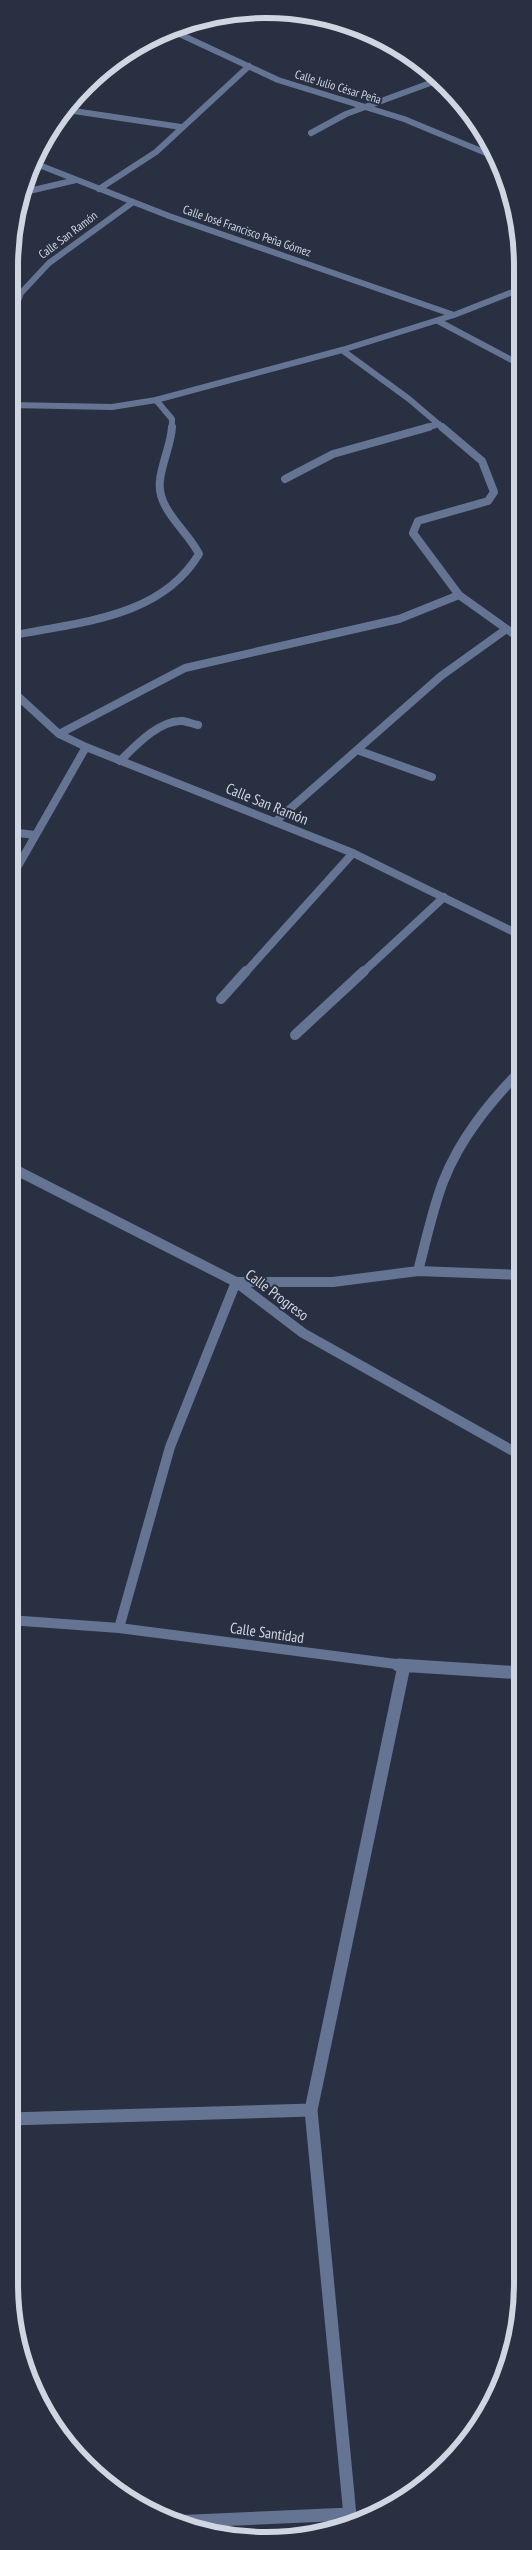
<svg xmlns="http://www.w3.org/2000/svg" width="532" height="2550" font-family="'PT Sans Narrow',sans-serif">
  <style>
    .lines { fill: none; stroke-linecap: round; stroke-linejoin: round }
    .service { stroke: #667494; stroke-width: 8 }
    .minor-far3 { stroke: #667494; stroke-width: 6 }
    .minor-far2 { stroke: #667494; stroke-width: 8 }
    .minor-far1 { stroke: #667494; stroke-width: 10 }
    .minor { stroke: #667494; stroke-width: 13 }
    .labels { text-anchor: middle; stroke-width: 4; stroke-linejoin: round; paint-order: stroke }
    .far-street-label { font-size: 12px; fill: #cfd5e1; stroke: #283042 }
    .street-label { font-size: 15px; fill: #cfd5e1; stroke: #283042 }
    .rim { fill: none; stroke: #cfd5e1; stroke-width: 6 }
  </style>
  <rect width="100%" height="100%" fill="#283042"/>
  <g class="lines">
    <path class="service" d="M120 761C135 746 160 719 183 721 188 722 193 724 198 725
      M10 832 35 835"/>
    <path class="minor-far3" d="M173 31 278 80 404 119 498 158
      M67 110 181 127
      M311 133 346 114 441 79
      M34 163 169 216 454 315
      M99 189 156 152 249 66
      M25 192 76 180
      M11 320 21 293 49 263 133 202
      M438 321 523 366
      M342 350 409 399 443 428
      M156 400 172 419V428
      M11 405 112 407 156 400 342 350 454 315 523 288
      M425 428 439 424"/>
    <path class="minor-far2" d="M442 427 482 461 494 492 488 501 418 521 413 533 459 595 522 640
      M285 479 333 454 429 427
      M10 636C77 622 160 619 199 554 187 530 156 509 160 480 162 462 171 445 172 427
      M10 689 59 734 86 747 353 853 522 936
      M59 734 185 668 399 619 459 595
      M357 750 432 777
      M275 822 441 676 505 630
      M10 880 86 747
      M245 973 353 853
      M362 973 444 897"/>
    <path class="minor-far1" d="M221 999 246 971
      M295 1035 364 971
      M10 1167 236 1282 303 1333 522 1456
      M418 1271C426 1241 432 1211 443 1182 460 1138 490 1102 522 1069
      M9 1620 119 1628 411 1666
      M119 1628 170 1447 236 1282H333L418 1271 522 1275"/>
    <path class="minor" d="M398 1665 522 1673
      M9 2119 311 2110
      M171 2522 350 2514
      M351 2526 311 2110 404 1666"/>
  </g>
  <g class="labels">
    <g class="far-street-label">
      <text transform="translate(338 87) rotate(17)" y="4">Calle Julio César Peña</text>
      <text transform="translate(247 231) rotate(19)" y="4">Calle José Francisco Peña Gómez</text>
      <text transform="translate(68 235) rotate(-37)" y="4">Calle San Ramón</text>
    </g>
    <g class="street-label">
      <text transform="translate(267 804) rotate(22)" y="5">Calle San Ramón</text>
      <text transform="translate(277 1295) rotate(37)" y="5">Calle Progreso</text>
      <text transform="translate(267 1633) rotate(8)" y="5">Calle Santidad</text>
    </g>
  </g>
  <path d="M0 0H532V2550H0ZM266 18H266A248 248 0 0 1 514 266V2284A248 248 0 0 1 266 2532H266A248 248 0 0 1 18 2284V266A248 248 0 0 1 266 18Z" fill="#283042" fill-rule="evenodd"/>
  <path class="rim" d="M266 18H266A248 248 0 0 1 514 266V2284A248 248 0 0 1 266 2532H266A248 248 0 0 1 18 2284V266A248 248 0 0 1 266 18Z"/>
</svg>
